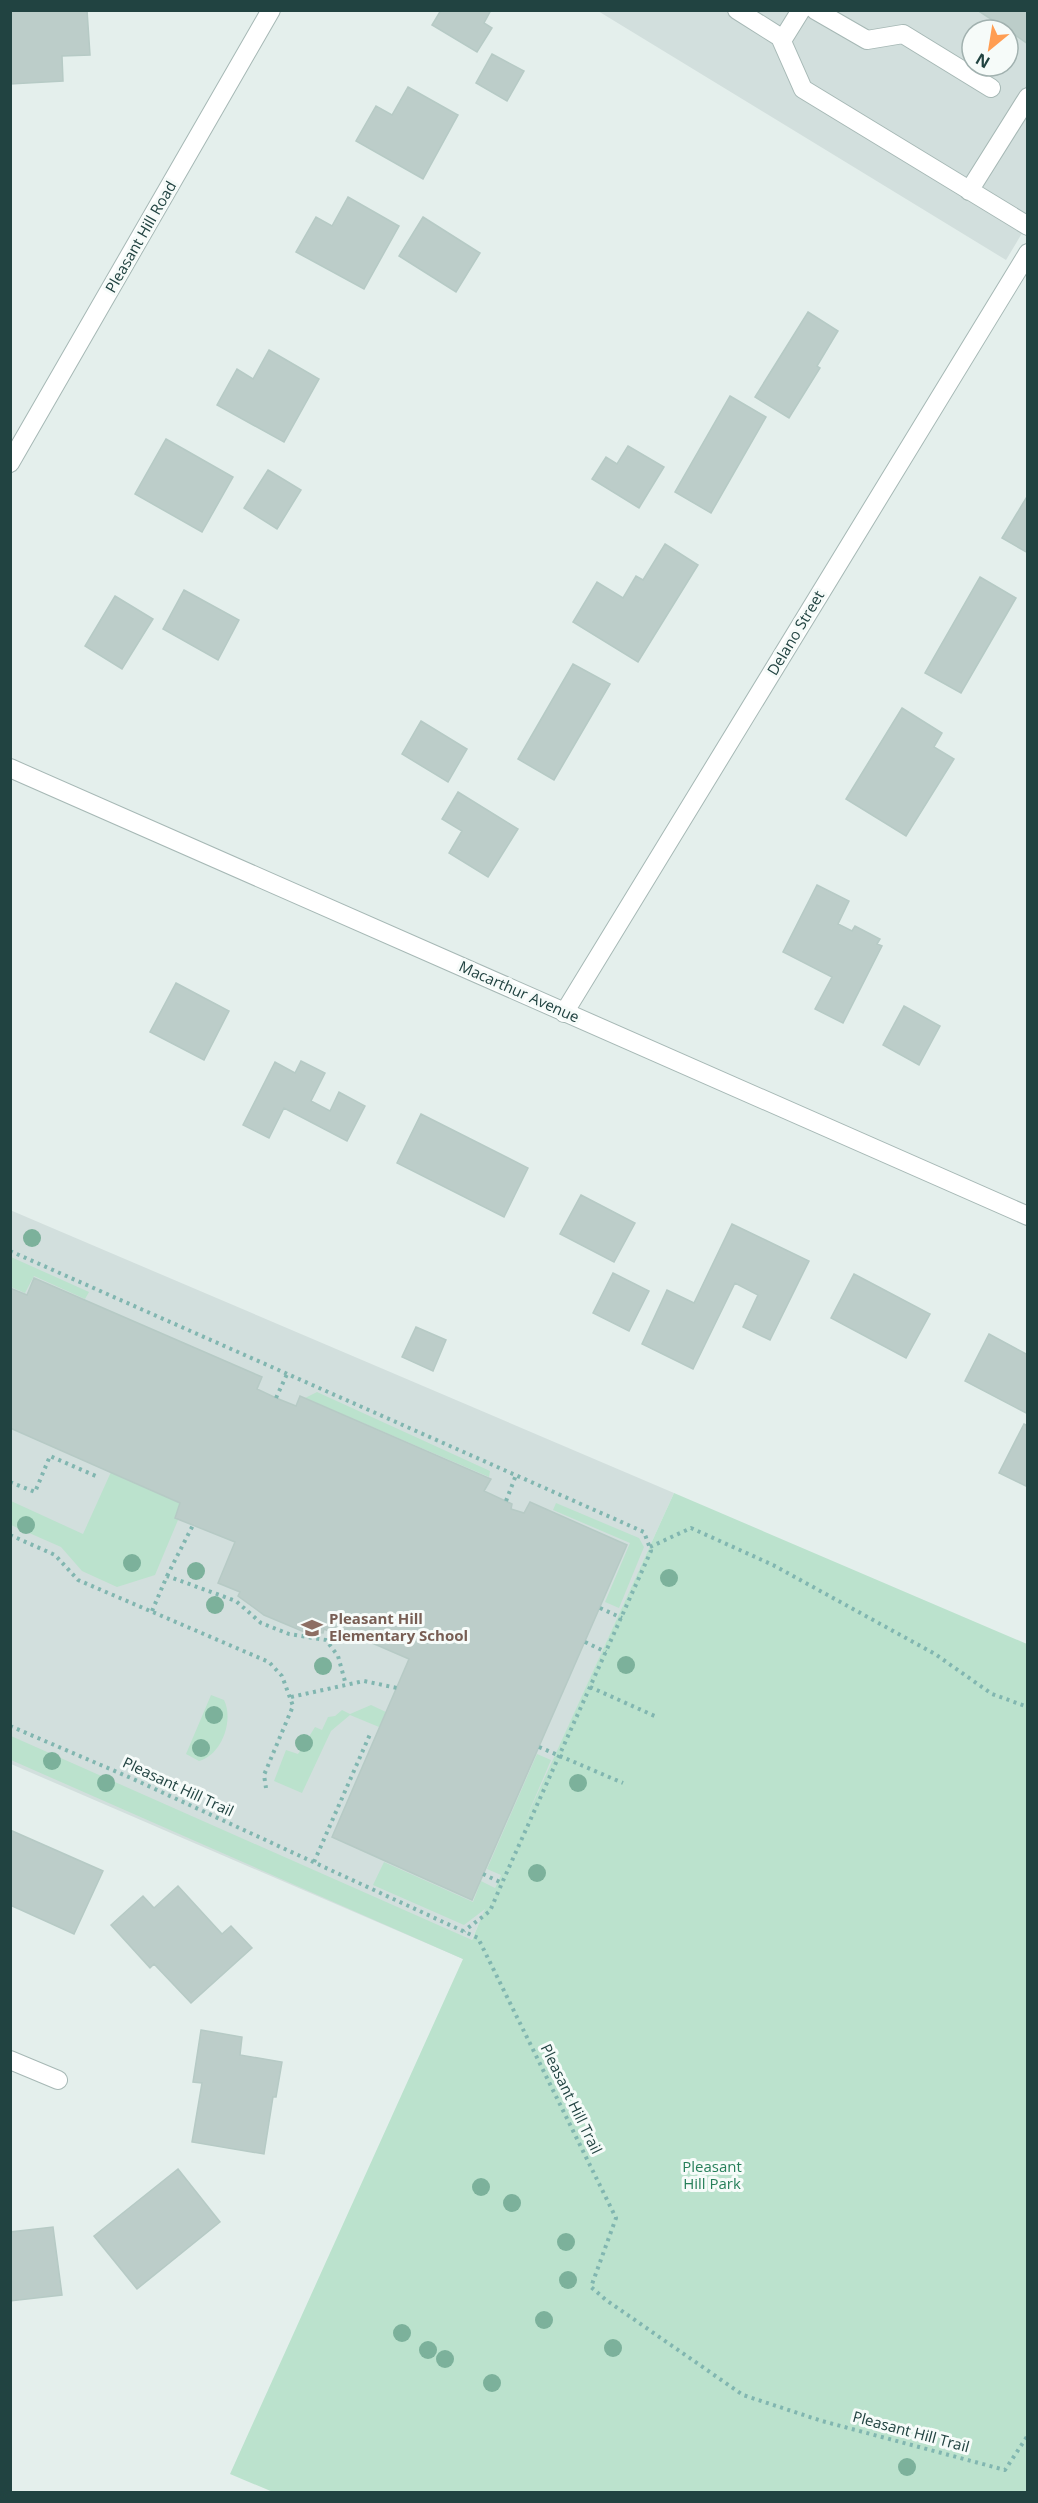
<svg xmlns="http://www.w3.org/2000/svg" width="1038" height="2503" font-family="'Open Sans',sans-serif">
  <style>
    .built { fill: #d2dfdd; fill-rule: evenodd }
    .green { fill: #bbe2cd }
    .building { fill: #bccdc9; stroke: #b6cac5; stroke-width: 1.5 }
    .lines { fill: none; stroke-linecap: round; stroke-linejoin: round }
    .minor-casing { stroke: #a6b8b5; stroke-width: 20 }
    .path { stroke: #81b6b0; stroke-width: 4; stroke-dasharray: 3 4.5; stroke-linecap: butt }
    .minor { stroke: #fff; stroke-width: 18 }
    .tree { fill: #7cb19b }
    .labels { text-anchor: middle; stroke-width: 6; stroke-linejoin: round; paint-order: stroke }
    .street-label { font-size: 15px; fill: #214341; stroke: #f6fbf9 }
    .education-label { font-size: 15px; font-weight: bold; fill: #785e54; stroke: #f6fbf9; text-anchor: start }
    .park-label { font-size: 15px; fill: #267f59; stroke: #f6fbf9 }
  </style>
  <rect width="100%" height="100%" fill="#e4efec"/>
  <path class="built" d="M598 11H1027V225L1006 260ZM972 30H1008V66H972Z
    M10 1210 674 1493 463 1959 11 1764Z"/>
  <path class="green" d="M11 1257 89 1292 85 1299 34 1276 25 1293 11 1287Z
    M317 1392 490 1471 489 1477 305 1398Z
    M111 1472 180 1503 175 1517 178 1520 155 1575 117 1587 82 1571 61 1547 11 1525V1501L83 1534Z
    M674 1493 1027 1644V2492H273L230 2474 463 1959 11 1760V1736L472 1940 485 1909 464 1925 373 1885 384 1862 473 1902 481 1881 495 1888 501 1875 487 1869 537 1754 551 1760 525 1821Z
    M556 1503 639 1538 644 1547 619 1608 605 1602 630 1543 553 1510Z
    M211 1695 224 1700C234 1720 222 1755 199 1761L186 1754Z
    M371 1705 386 1712 379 1727 350 1715 331 1731 302 1793 274 1781 286 1750 298 1754 315 1727 322 1730 328 1717 335 1716 342 1710 350 1714Z"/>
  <path class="building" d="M10 10H87L90 55 62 56 63 81 10 84Z
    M441 10H491L484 23 492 28 477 52 432 25Z
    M977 10H1028V44L1008 30Z
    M492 54 524 71 507 101 476 83Z
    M408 87 458 115 423 179 356 141 376 106 392 115Z
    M348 197 399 226 364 289 296 252 316 217 332 226Z
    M423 217 480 253 456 292 399 256Z
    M808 312 838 331 817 366 820 368 789 418 755 397Z
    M269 350 319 379 284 442 217 405 237 369 253 379Z
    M730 396 766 417 711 513 675 492Z
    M166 439 233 477 202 532 135 494Z
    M628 446 664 467 639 508 592 479 606 457 617 464Z
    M268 470 301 490 277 529 244 508Z
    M1028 495V553L1002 538Z
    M665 544 698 565 638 662 573 622 597 582 623 598 636 576 643 580Z
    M980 577 1016 598 961 693 925 673Z
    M184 590 239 620 218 660 163 629Z
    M115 596 153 619 122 669 85 646Z
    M573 664 610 684 554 780 518 759Z
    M902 708 942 733 934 747 954 759 906 836 846 799Z
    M421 721 467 749 448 782 402 754Z
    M458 792 518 829 488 877 449 853 462 831 442 819Z
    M817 885 849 901 838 924 852 931 855 926 880 939 877 944 882 946 843 1023 815 1009 832 977 783 952Z
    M176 983 229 1011 204 1060 150 1032Z
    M904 1006 940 1026 919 1065 883 1045Z
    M301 1061 325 1073 311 1101 330 1111 339 1092 365 1106 347 1141 284 1108 269 1138 243 1125 275 1062 295 1073Z
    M421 1114 528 1168 504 1217 397 1163Z
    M581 1195 635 1223 614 1262 560 1234Z
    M732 1224 809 1261 770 1340 743 1327 758 1295 735 1283 693 1369 642 1344 667 1290 694 1303Z
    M613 1273 649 1291 629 1331 593 1313Z
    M854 1274 930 1314 906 1358 831 1318Z
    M34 1278 262 1377 257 1389 276 1398 296 1406 300 1396 491 1479 484 1491 512 1504 511 1509 524 1513 530 1502 627 1545 472 1900 332 1837 409 1659 349 1633 346 1639 324 1629 323 1633 302 1631 264 1615 238 1596 240 1592 218 1583 235 1542 175 1518 180 1503 10 1428V1288L27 1295Z
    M416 1327 446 1340 433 1371 402 1357Z
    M989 1334 1028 1355V1414L965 1381Z
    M1024 1424 1028 1426V1487L999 1473Z
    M10 1830 103 1871 74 1934 10 1905Z
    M178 1886 222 1934 231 1926 252 1948 191 2003 154 1964 150 1968 111 1925 143 1896 154 1908Z
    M201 2030 242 2037 240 2055 282 2062 276 2097H273L264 2154 192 2142 202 2083 193 2082Z
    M178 2169 220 2222 137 2289 94 2236Z
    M53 2227 62 2295 10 2301V2232Z"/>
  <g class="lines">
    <defs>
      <path id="minor" d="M737 10 783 39 801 10
        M815 10 867 40 903 34 991 88
        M780 37 803 89 1028 226
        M969 191 1028 97
        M10 463 271 10
        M10 768 1028 1216
        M564 1013 1028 253
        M10 2060 58 2080"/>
    </defs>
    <use href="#minor" class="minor-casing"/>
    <path class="path" d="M10 1251 644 1532 651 1551 502 1883 490 1911 464 1931
      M276 1398 287 1374
      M10 1482 35 1492 50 1456 98 1477
      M506 1501 516 1475
      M10 1535 55 1555 78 1580 269 1662 282 1676 293 1706 264 1775 266 1788
      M650 1547 691 1528 773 1565 935 1654 992 1694 1028 1707
      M167 1576 193 1525
      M600 1608 622 1618
      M152 1611 167 1576 236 1601 261 1623 289 1634 326 1640 338 1656 346 1685
      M585 1642 606 1652
      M590 1687 657 1717
      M291 1697 364 1681 397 1688
      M10 1726 131 1778 478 1938 616 2218 591 2287 606 2300 743 2395 822 2421 1005 2470 1028 2435
      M539 1747 623 1783
      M314 1862 371 1732
      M483 1874 502 1883"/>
    <use href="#minor" class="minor"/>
  </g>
  <g class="tree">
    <circle cx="32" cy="1238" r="9"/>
    <circle cx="26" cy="1525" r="9"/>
    <circle cx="132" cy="1563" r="9"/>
    <circle cx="196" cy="1571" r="9"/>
    <circle cx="669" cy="1578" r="9"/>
    <circle cx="215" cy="1605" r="9"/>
    <circle cx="626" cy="1665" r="9"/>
    <circle cx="323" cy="1666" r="9"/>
    <circle cx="214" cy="1715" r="9"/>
    <circle cx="304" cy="1743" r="9"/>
    <circle cx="201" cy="1748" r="9"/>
    <circle cx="52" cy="1761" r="9"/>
    <circle cx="106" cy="1783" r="9"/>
    <circle cx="578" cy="1783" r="9"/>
    <circle cx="537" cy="1873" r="9"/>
    <circle cx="481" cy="2187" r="9"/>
    <circle cx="512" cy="2203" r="9"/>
    <circle cx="566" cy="2242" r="9"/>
    <circle cx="568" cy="2280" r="9"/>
    <circle cx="544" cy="2320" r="9"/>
    <circle cx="402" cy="2333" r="9"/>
    <circle cx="613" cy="2348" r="9"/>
    <circle cx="428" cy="2350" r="9"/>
    <circle cx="445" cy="2359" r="9"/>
    <circle cx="492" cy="2383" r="9"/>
    <circle cx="907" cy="2467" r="9"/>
  </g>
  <defs>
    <symbol id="school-bare" viewBox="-9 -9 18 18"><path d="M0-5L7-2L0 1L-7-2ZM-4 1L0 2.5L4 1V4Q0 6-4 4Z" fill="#8d6e63" stroke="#f6fbf9" stroke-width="2.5" paint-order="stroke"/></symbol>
  </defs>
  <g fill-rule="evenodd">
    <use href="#school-bare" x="297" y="1613" width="30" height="30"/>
  </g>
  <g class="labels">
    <g class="street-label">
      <text transform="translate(141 237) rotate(-60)" y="5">Pleasant Hill Road</text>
      <text transform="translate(796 633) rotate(-59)" y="5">Delano Street</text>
      <text transform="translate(519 992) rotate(24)" y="5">Macarthur Avenue</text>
      <text transform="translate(178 1787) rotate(25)" y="5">Pleasant Hill Trail</text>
      <text transform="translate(571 2099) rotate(64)" y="5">Pleasant Hill Trail</text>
      <text transform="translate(911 2432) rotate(15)" y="5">Pleasant Hill Trail</text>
    </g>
    <g class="education-label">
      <text x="329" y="1624">Pleasant Hill<tspan x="329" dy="17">Elementary School</tspan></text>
    </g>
    <g class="park-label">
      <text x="712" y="2172">Pleasant<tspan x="712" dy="17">Hill Park</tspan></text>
    </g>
  </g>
  <rect width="1038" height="2503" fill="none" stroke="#214341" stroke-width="24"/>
  <g transform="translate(990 48) rotate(210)"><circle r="28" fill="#f6fbf9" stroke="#a1b1af" stroke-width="1.5"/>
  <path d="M0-4.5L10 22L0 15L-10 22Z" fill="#ff9d52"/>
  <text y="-9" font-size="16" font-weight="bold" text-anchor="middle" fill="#214341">N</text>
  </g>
</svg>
